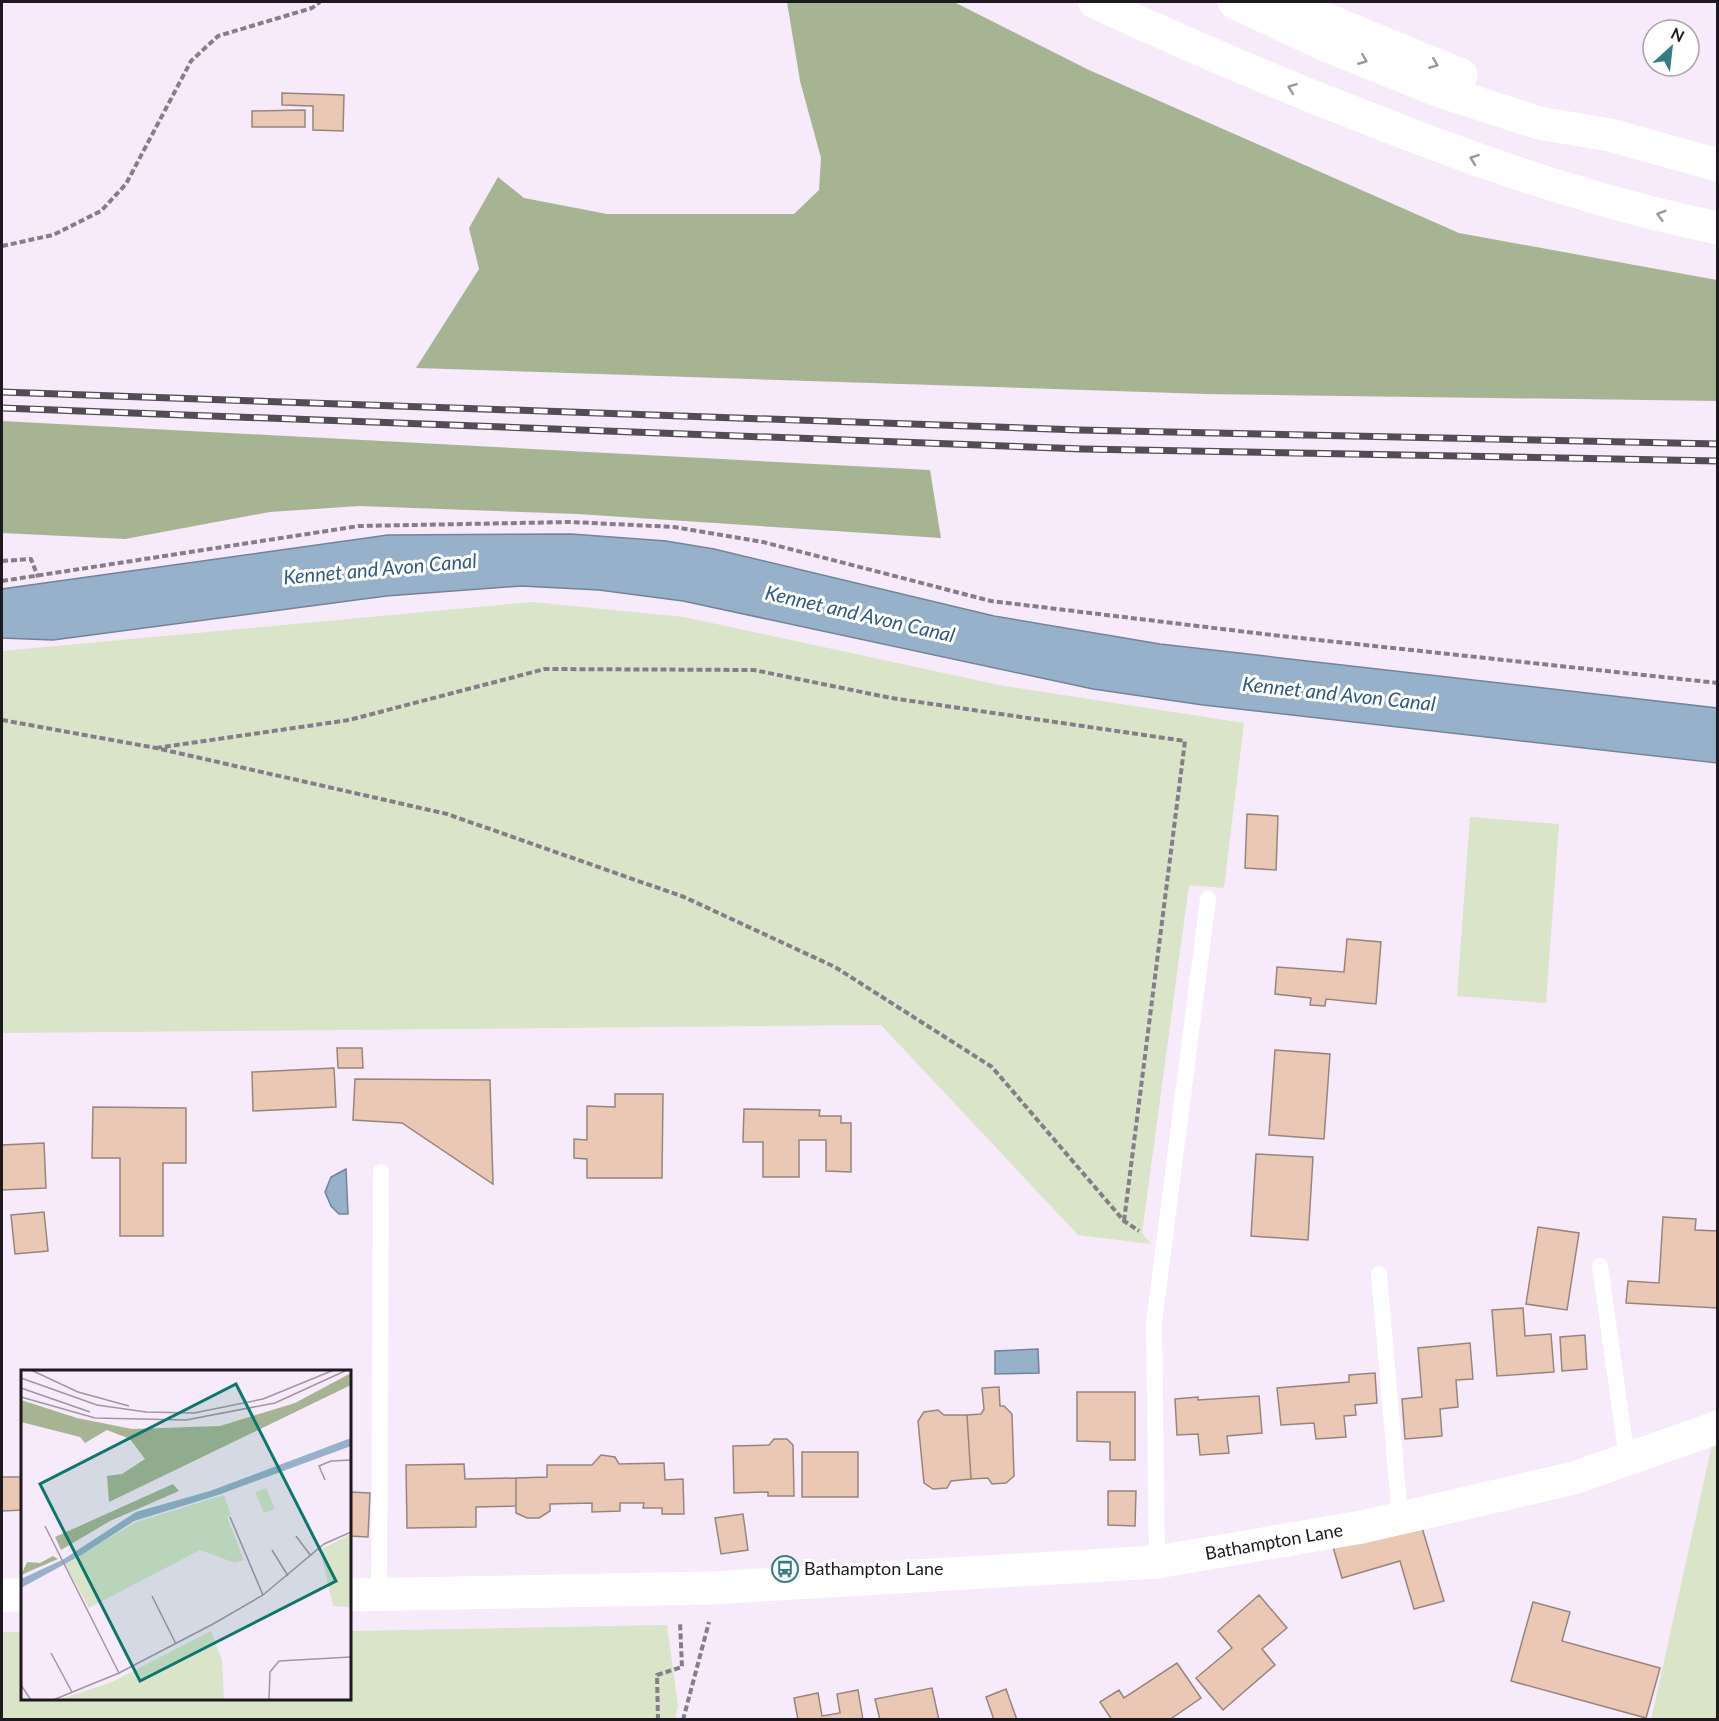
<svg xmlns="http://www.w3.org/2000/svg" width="1719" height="1721" font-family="Lato,sans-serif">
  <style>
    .green { fill: #d9e4c9 }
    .forest { fill: #a7b494 }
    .water { fill: #97b1ca; stroke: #738397; stroke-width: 1.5 }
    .building { fill: #ebc8b6; stroke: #97857c; stroke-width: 1.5 }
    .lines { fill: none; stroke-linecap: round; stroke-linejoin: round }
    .path { stroke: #867d88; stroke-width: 4; stroke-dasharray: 6 3; stroke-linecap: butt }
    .lane { stroke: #fff; stroke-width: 16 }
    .street { stroke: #fff; stroke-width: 33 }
    .highway { stroke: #fff; stroke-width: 33 }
    .rail-casing { stroke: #534c55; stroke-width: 7 }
    .rail { stroke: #fff; stroke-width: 4.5; stroke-dasharray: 14; stroke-linecap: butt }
    .oneway { stroke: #9a989a }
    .labels { text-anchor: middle; stroke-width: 6; stroke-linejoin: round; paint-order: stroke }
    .street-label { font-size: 18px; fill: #1e191f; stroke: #fff }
    .poi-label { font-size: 18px; fill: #1e191f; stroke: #fff; text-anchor: start }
    .water-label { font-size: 20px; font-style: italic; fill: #30597e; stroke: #fff }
    .inset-road { fill: none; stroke: #a096a2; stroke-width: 1.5 }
    .view { fill: #0f766e; fill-opacity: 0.15; stroke: #0f766e; stroke-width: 3 }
    .inset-edge { fill: none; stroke: #1e191f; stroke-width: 3 }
  </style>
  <rect width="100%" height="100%" fill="#f7eafa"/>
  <path class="green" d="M532 602 684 617 999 685 1244 723 1224 888 1189 885 1142 1233 1151 1244 1078 1235 881 1025 2 1033V651Z
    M1470 817 1559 824 1546 1003 1457 996Z
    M1717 1444V1719L1651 1720 1712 1445Z
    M667 1625 678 1706 675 1719H2V1632H22V1698H350V1631Z"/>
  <path class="forest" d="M787 2H954L1089 70 1459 233 1717 280V401L1206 394 416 368 479 269 469 228 498 177 524 198 607 214H794L819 190 821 158 800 81Z
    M2 421 930 470 941 538 577 514 359 506 270 512 125 539 2 533Z"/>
  <path class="water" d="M571 534 666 541 714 549 994 616 1160 644 1717 708V763L1203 705 1093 689 683 601 599 590 521 586 386 596 53 640 2 638V589L388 535Z
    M346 1169 348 1214H339L331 1206 325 1192 331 1177Z
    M1038 1349 1039 1373 995 1374V1351Z"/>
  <path class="building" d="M282 93 344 95 343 131 313 130V106L282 105Z
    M305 110V127H252V111Z
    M1247 814 1278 816 1276 870 1245 868Z
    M1347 939 1381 942 1376 1004 1326 999 1325 1006 1310 1005 1311 998 1275 994 1277 967 1344 972Z
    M337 1048H362L363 1068H338Z
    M1275 1050 1330 1054 1324 1139 1269 1135Z
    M334 1068 336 1107 253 1111 252 1072Z
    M355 1079 490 1080 493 1184 402 1123 353 1120Z
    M615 1094H663L662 1178H587V1159L574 1158V1139L587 1140V1106L615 1107Z
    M93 1107 186 1108V1163H163V1236H120V1158H92Z
    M744 1109 820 1110 819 1116H841V1123H851V1172L826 1171V1140H799V1177H763V1142H743Z
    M44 1143 46 1188 2 1190V1145Z
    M1256 1154 1313 1157 1308 1240 1251 1236Z
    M44 1212 48 1251 15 1254 11 1215Z
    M1663 1217 1696 1219 1695 1230 1718 1231V1308L1626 1303 1628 1281 1659 1283Z
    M1538 1227 1579 1233 1567 1310 1526 1304Z
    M1523 1308 1525 1336 1551 1334 1554 1372 1497 1376 1492 1310Z
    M1585 1335 1587 1369 1562 1371 1560 1337Z
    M1470 1343 1473 1379 1456 1380 1458 1407 1440 1409 1442 1436 1405 1439 1402 1399 1422 1397 1418 1348Z
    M1375 1373 1377 1403 1355 1405 1356 1415 1344 1416 1346 1437 1316 1439 1314 1423 1281 1425 1277 1388 1349 1382V1375Z
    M999 1387 1000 1406H1004L1012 1414 1014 1476 1006 1483 992 1484 988 1478 971 1479 967 1415 981 1414 984 1409 982 1388Z
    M1077 1392H1135V1460H1110V1442L1077 1441Z
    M1259 1396 1262 1433 1227 1436 1229 1453 1200 1455 1198 1434 1177 1435 1175 1399 1198 1397V1400Z
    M938 1410 944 1415H967L971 1479 951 1481 947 1488 933 1489 924 1483 918 1421 924 1412Z
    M774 1439H787L793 1445 794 1496H768V1492L734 1493 733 1446 769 1445Z
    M802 1452H858V1497H802Z
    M601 1455 615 1457 619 1464 664 1463 665 1480 683 1479 684 1514H662V1508H643L644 1503H620V1511L592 1512V1503L550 1504V1511L539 1518H527L516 1513V1478L547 1477V1465H592Z
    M464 1464 465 1479 516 1478V1506L476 1507V1527L407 1528 406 1465Z
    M2 1477H22V1510L2 1511Z
    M1108 1491H1136L1135 1526 1108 1525Z
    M350 1492 370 1493 368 1537 350 1536Z
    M743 1514 748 1550 721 1554 715 1518Z
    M1420 1521 1444 1601 1414 1609 1400 1561 1342 1578 1333 1547Z
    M1259 1595 1287 1628 1262 1649 1275 1665 1223 1710 1196 1678 1232 1648 1218 1631Z
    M1533 1602 1570 1612 1562 1641 1660 1668 1646 1718 1511 1681Z
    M1177 1663 1201 1698 1169 1720H1112L1100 1702 1119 1690 1124 1698Z
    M932 1688 939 1720H880L875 1699Z
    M1006 1689 1017 1720H994L986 1697Z
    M858 1690 863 1720H798L794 1698 818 1693 822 1716 840 1713 837 1694Z"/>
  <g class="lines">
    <path class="path" d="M2 246 53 235 101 211 126 184 191 61 218 36 312 8 320 2
      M2 561 31 559 38 577
      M2 581 359 526 571 522 674 527 763 542 991 601 1272 635 1718 683
      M2 720 156 748 447 814 684 897 835 967 992 1067 1124 1221 1139 1231
      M156 748 349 720 545 669 754 670 891 698 1185 741 1124 1221
      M658 1720 657 1675 682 1667 680 1622
      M683 1720 709 1622"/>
    <path class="lane" d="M1600 1266 1627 1459
      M1379 1274 1400 1518
      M1157 1562 1154 1323 1208 899
      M379 1594 381 1172"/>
    <path class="street" d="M2 1595H22
      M350 1595 710 1588 1157 1562 1362 1527 1574 1478 1718 1427"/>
    <path class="highway" d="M1095 2C1183 43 1272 81 1362 116 1478 162 1596 203 1718 228
      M1234 2 1323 44 1437 90 1539 123 1610 135 1718 165
      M1283 2 1461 75"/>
    <defs>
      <path id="rail" d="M2 392 1079 430 1718 444
        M2 408 1083 449 1718 461"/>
    </defs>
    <use href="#rail" class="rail-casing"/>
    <use href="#rail" class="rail"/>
  </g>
  <defs><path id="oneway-chevron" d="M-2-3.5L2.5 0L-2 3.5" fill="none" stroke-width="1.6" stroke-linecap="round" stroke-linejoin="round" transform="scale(1.5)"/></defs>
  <g class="oneway">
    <use href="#oneway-chevron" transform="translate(1363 60) rotate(22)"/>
    <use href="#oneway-chevron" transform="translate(1434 64) rotate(22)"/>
    <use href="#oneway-chevron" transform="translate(1292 88) rotate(-159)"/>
    <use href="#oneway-chevron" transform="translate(1474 159) rotate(-160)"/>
    <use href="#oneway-chevron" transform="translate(1661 215) rotate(-164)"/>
  </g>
  <defs>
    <symbol id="bus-ring" viewBox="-11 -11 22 22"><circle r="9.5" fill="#fff" stroke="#367c88" stroke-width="1.5"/><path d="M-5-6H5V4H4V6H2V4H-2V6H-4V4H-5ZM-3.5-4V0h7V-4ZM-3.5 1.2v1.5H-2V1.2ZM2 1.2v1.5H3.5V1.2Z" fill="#367c88"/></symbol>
  </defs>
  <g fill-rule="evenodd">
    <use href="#bus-ring" x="770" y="1554" width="30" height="30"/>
  </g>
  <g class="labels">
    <g class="street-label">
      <text transform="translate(1274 1542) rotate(-10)" y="6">Bathampton Lane</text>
    </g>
    <g class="poi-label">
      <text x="804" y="1575">Bathampton Lane</text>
    </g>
    <g class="water-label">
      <text transform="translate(380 569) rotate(-5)" y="7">Kennet and Avon Canal</text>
      <text transform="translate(860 614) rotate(13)" y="7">Kennet and Avon Canal</text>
      <text transform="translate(1339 694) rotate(6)" y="7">Kennet and Avon Canal</text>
    </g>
  </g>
  <g transform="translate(21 1370)">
    <rect width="330" height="330" fill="#f7eafa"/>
    <path d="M245 118 254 139 243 143 234 122ZM203 125 210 145 206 147 223 190 214 193 179 180 68 238 44 194 115 152ZM330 164V237L312 236 299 180ZM190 261 201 290 203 330H38L91 312Z" fill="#d9e4c9"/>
    <path d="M330 3V15L88 132 86 106 101 104 124 89 109 69 86 60 64 73 59 67 0 52V30L56 48 111 59 199 56 274 33ZM152 114 158 121 89 151 40 180 34 167ZM32 186 37 189 0 205 6 192 19 193Z" fill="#a7b494"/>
    <path d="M330 68V76L197 125 113 151 62 184 0 218V209L43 189 115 142 189 121Z" fill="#97b1ca"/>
    <path class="inset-road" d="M10 0 57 22 108 36M0 8 76 35 125 42 173 43 242 29 313 0M0 18 69 42M0 27 74 48 165 50 254 33 326 0M304 110 298 96 310 91 330 90M209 147 242 225M24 156 98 303M275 166 290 186M251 180 267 206M131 226 155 274M30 283 51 322M0 315 10 330M32 330 98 303 192 254 242 225 303 174 330 162M248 330 249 302 258 291 330 287"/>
    <path class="view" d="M215 14 315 211 119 311 19 114Z"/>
    <rect width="330" height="330" class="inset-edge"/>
  </g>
  <rect width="1719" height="1721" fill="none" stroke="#1e191f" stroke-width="6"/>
  <g transform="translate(1671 48) rotate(27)"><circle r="28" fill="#ffffff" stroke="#a5a3a5" stroke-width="1.5"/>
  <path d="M0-4.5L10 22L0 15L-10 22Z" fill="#367c88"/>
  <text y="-9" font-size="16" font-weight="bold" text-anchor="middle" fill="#1e191f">N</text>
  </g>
</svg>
